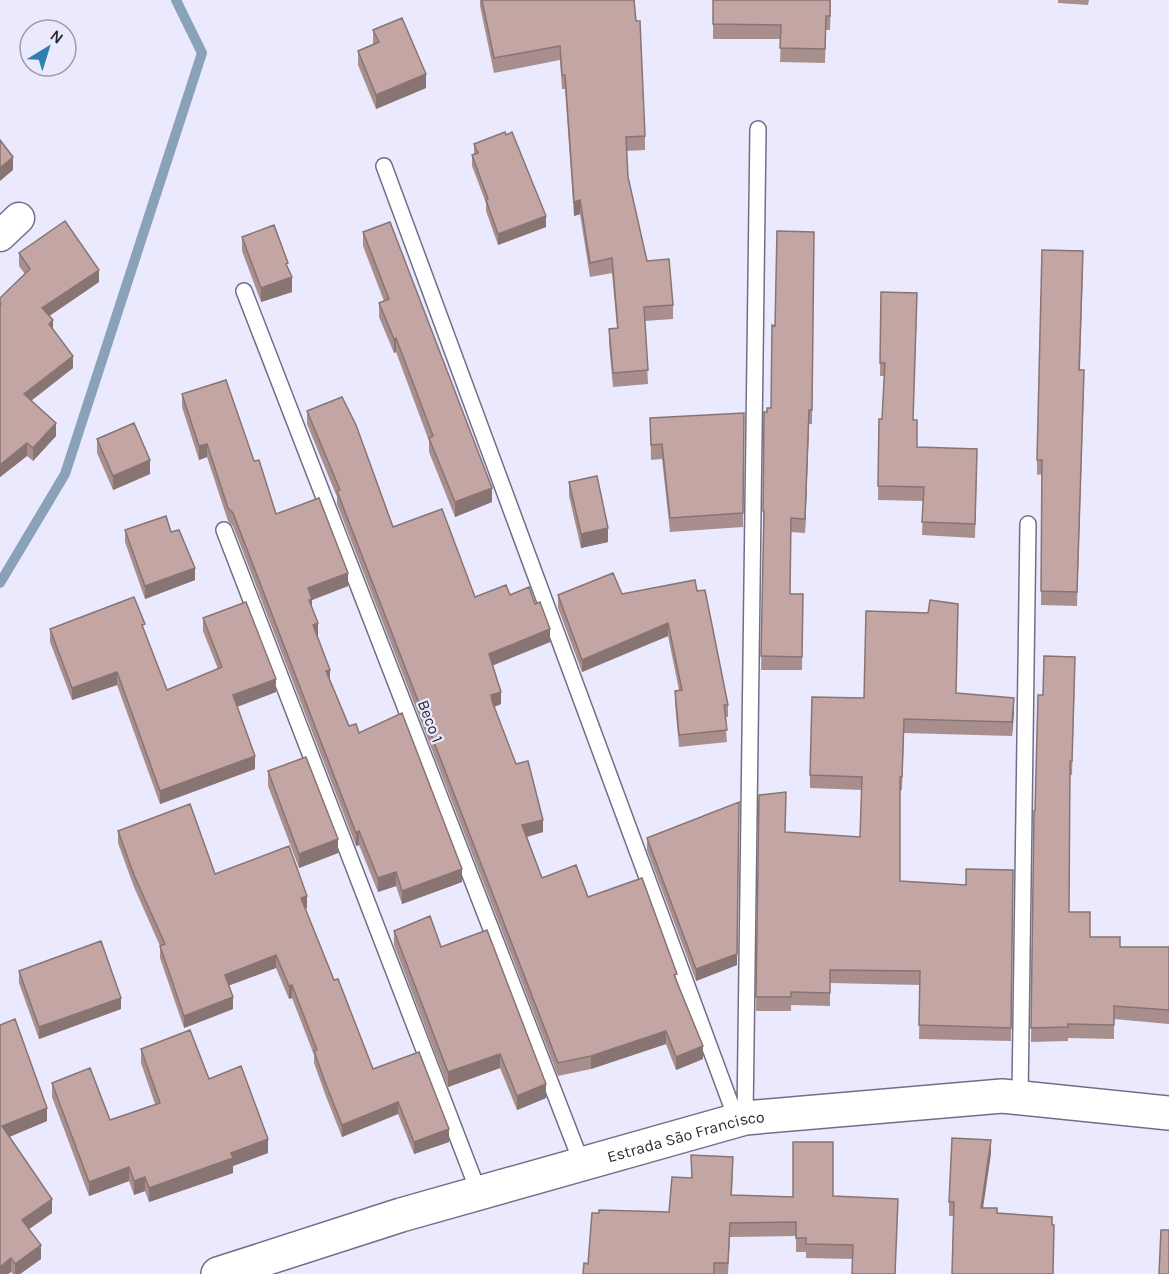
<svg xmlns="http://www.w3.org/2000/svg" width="1169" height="1274" font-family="Karla,sans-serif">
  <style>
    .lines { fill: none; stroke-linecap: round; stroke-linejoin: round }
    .stream { stroke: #8aa1ba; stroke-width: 10 }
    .lane-casing { stroke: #716f86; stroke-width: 18 }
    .street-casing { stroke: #716f86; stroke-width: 33 }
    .secondary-casing { stroke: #716f86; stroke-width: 36 }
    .lane { stroke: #fff; stroke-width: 15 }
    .street { stroke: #fff; stroke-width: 30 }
    .secondary { stroke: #fff; stroke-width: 33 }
    .wall { fill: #a88f8d }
    .shaded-wall { fill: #887473 }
    .building { fill: #c3a6a4; stroke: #887473; stroke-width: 1.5 }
    .labels { text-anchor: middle; stroke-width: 4.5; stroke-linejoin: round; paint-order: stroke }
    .street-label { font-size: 16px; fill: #2c2b34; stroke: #ebe9fe }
  </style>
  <rect width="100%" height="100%" fill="#ebe9fe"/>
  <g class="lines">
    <path class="stream" d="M0 583 65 474 202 53 176 0"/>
    <defs>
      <path id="lane" d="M384 166 737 1121
        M244 291 582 1164
        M224 530 479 1193
        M1020 1097 1028 524
        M745 1118 758 129"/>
      <path id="street" d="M0 236 19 218"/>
      <g id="secondary">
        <path id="s1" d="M218 1274 401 1215 745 1118 1002 1096 1169 1113"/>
      </g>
    </defs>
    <use href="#lane" class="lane-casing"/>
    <use href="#street" class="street-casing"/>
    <use href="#secondary" class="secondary-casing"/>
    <use href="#lane" class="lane"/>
    <use href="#street" class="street"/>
    <use href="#secondary" class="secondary"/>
  </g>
  <path class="wall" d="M480 0H634L645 136V150L626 151 628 177 647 261 673 305V319L645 321 648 384 613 387 609 343V329L617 328 612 273 590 277 580 214 574 216 565 89H562L560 60 494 73 480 6Z
    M713 0H831L830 30H826L825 63 780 62 781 39H713Z
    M1058 0H1089L1088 5 1058 3Z
    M373 30 426 88 376 109 358 65V51L373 44Z
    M474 144 546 227 498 245 486 211V203L472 166V155L474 154Z
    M363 232 492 502 455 517 429 452V441L396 352 394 353 379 317V303L384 301 363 246Z
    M814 232 812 424H809L805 533 791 532 790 594H803L802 670H761L764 525H763V511L767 412 771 408Z
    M242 237 292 292 261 302 242 251Z
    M19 253 99 282 49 316 53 331 73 368 31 401 56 436 33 461 27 456 0 477V298L25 274 19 266Z
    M1083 265 1080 370 1084 384 1077 606 1041 605 1042 474 1037 475V460Z
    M881 292 917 306 913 420 917 447 977 462 975 538 922 535 923 501 878 500 879 419H882L884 376H880Z
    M182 394 254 461 276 514 348 586 312 600V609L318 637 330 682 349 726 359 733 462 882 402 904 396 886 378 892 359 845 356 846 233 526 228 521 207 457 199 460 182 407Z
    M307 411 393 527 475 597 510 595 550 642 493 665 501 704 494 707 516 764 543 832 527 837 542 878 588 897 677 983 703 1059 676 1070 666 1044 591 1069 558 1076 337 504V497L307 424Z
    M744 413 743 527 670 532 662 459 651 460 650 418Z
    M97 439 150 474 113 490 97 453Z
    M569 482 608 542 581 548 569 496Z
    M125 530 171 532 195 580 145 599 125 542Z
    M697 591 728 705V717H725L727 742 679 747 675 703V691L679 690 668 636 582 672 558 608V595Z
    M203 618 276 692 237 707 255 769 160 804 117 685 72 700 50 642V629L145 632 167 690 218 669 203 631Z
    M1075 670 1072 775H1070L1069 912 1090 937 1120 947H1169V1024L1114 1019V1039L1068 1038V1041L1031 1042 1034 811H1035L1043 695Z
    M956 693 1014 712 1012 736 904 733 902 790H900V881L966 885 1013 870 1011 1041 919 1039 920 985 830 983V1006L791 1005V1011H756L759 795 785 832 860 837 862 790 810 788V775L864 698Z
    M268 771 338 853 299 868 268 786Z
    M118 831 215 874 307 908 305 909 334 980 373 1069 449 1142 414 1154 398 1114 342 1137 325 1094 314 1063V1055L292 998 289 999 276 968 229 985 233 1009 184 1028 160 958V946L134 887 118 843Z
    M647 838 737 965 696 981 647 850Z
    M394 931 441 947 546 1098 517 1110 500 1068 448 1087 394 945Z
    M19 971 121 1009 39 1039 19 983Z
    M0 1025 47 1121 9 1137 52 1213 29 1229 41 1259 20 1274H13L11 1272 8 1274H0Z
    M141 1049 209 1079 268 1153 233 1166V1173L149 1202 145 1191 134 1195 129 1181 89 1196 52 1097V1083L110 1120 155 1104 141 1063Z
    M991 1154 954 1216H949V1202Z
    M691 1155 733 1170 732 1195 793 1197 833 1196 898 1213 853 1259 806 1258V1252H796V1236L730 1237 728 1274H583L588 1264 669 1212 691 1178Z"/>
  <path class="shaded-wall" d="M426 74V88L376 109V95Z
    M13 157V170L0 181V168Z
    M580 200V214L574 216V202Z
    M546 216V227L498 245V234Z
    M99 270V282L42 321V308Z
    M292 277V292L261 302V288Z
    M53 320V333L49 324Z
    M396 338V352L394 353V339Z
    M73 356V368L24 406V394Z
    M809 410V424L805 533V519Z
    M56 423V436L33 461V448Z
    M27 443V456L0 477V465Z
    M207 444V457L199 460V446Z
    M150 460V474L113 490V476Z
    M492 488V502L455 517V502Z
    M608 528V542L581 548V534Z
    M195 568V580L145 599V586Z
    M348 573V586L312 600V613L309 601 308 588Z
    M318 623V637L313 625Z
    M668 623V636L582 672V660Z
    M550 629V642L489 667V654Z
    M330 670V683L326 671Z
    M117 672V685L72 700V688Z
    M276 679V692L233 708V695Z
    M501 692V704L491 708V695Z
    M1014 698V712L1012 736V722Z
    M255 756V769L160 804V791Z
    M739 814 737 965 696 981V969Z
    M543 820V832L522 838V825Z
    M359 831V845L356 846V833Z
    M338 839V853L299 868V854Z
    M462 869V882L402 904V891Z
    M396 872V886L378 892V878Z
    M307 896V908L301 911V898Z
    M276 955V968L225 987V975Z
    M292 985V998L289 999V986Z
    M233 997V1009L184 1028V1016Z
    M121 998V1009L39 1039V1027Z
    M666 1031V1044L591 1069V1056Z
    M703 1046V1059L676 1070V1057Z
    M500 1054V1068L448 1087V1072Z
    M546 1084V1098L517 1110V1096Z
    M398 1102V1114L342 1137V1125Z
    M47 1108V1121L2 1140V1126Z
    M449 1129V1142L414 1154V1142Z
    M268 1139V1153L233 1166V1173L149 1202V1188L231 1153Z
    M991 1140V1154L981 1222V1208Z
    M129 1167V1181L89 1196V1182Z
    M145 1177V1191L134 1195V1181Z
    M52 1199V1213L22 1234V1220Z
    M41 1245V1259L20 1274H15V1264Z
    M11 1258V1272L8 1274H0V1267Z"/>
  <path class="building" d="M482 0H634L636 21H640L645 136 626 137 628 177 647 261 669 259 673 305 644 307 648 370 613 373 609 329 618 328 612 258 590 263 580 200 574 202 565 75H562L560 46 494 58Z
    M713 0H830V16H826L825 49 780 48 781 25 713 24Z
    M402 18 426 74 376 95 358 51 379 42 373 30Z
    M505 132 506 135 512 132 546 216 498 234 486 200 488 199 472 155 478 153 474 144Z
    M0 140 13 157 0 168Z
    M65 221 99 270 42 308 53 320 49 324 73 356 24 394 56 423 33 448 27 443 0 465V305L1 304 0 303V298L30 269 19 253Z
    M390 222 492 488 455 502 429 438 433 436 396 338 394 339 379 303 389 299 363 232Z
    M274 225 288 263 286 264 292 277 261 288 242 237Z
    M777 231 814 232 812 410H809L805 519 791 518 790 594H803L802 657 761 656 764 511H763L764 412H767V408H771L772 325 775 326Z
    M1042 250 1083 251 1079 370H1084L1077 592 1041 591 1042 460H1037Z
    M881 292 917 293 913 420H917V447L977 449 975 524 922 522 924 487 878 486 879 419H882L885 363H880Z
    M226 380 254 461 259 460 276 514 319 498 348 573 308 588 312 599 309 600 318 623 313 625 330 670 326 671 349 726 356 724 359 733 402 713 462 869 402 891 396 872 378 878 359 831 356 833 233 513 228 508 207 444 199 446 182 394Z
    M342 397 356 425 393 527 442 509 475 597 506 585 510 595 529 587 535 604 540 602 550 629 489 654 501 692 491 695 492 701 516 764 528 761 543 820 522 825 542 878 576 865 588 897 642 878 677 974 674 975 703 1046 676 1057 666 1031 591 1056 558 1063 337 491 340 490 307 411Z
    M744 413 743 513 670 518 662 444 651 445 650 418Z
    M134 423 150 460 113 476 97 439Z
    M597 476 608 528 581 534 569 482Z
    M166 516 171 532 179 530 195 568 145 586 125 530Z
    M613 573 622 594 695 580 697 591 705 590 728 705H724L727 730 679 735 675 691 682 690 668 623 582 660 558 595Z
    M134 597 145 624 142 625 167 690 222 667 203 618 246 602 276 679 233 695 255 756 160 791 117 672 72 688 50 629Z
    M930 600 958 604 956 693 1014 698 1012 722 904 719 902 777H900V881L966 885V869L1013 870 1011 1028 919 1025 920 971 830 970V993L791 992V997H756L759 795 786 792 785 832 860 837 862 777 810 775 812 697 864 698 866 611 928 613Z
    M1044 656 1075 657 1072 761H1070L1069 912H1090V937H1120V947H1169V1010L1114 1006V1025L1068 1024V1027L1031 1028 1034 811H1035L1038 695H1043Z
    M306 757 338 839 299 854 268 771Z
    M739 802 737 954 696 969 647 838Z
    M190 804 215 874 289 846 307 896 301 898 334 980 338 979 373 1069 419 1052 449 1129 414 1142 398 1102 342 1125 325 1082 314 1051 317 1050 292 985 289 986 276 955 225 975 233 997 184 1016 160 946 165 944 134 875 118 831Z
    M430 916 441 947 487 930 546 1084 517 1096 500 1054 448 1072 394 931Z
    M101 941 121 998 39 1027 19 971Z
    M15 1019 47 1108 2 1126 52 1199 22 1220 41 1245 15 1264 11 1258 0 1267V1025Z
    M190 1030 209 1079 241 1066 268 1139 231 1153 233 1158 149 1188 145 1177 134 1181 129 1167 89 1182 52 1083 90 1068 110 1120 160 1103 141 1049Z
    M952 1138 991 1140 981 1208H997V1213L1052 1217V1225H1054L1053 1274H952L954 1202H949Z
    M793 1142H833V1196L898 1199 895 1274H852L853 1245 806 1244V1238H796V1222L730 1223 728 1263H714V1274H583L584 1263 588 1264 592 1213H599V1210L669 1212 672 1177 692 1178 691 1155 733 1157 731 1195 793 1197Z
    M1161 1230H1169V1274H1159Z"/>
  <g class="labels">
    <g class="street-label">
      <text transform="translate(431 721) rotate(69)" y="6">Beco 1</text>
      <text dy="6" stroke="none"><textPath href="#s1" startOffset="488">Estrada São Francisco</textPath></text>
    </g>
  </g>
  <g transform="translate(48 48) rotate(38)"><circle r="28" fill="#ebe9fe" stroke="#9f9dad" stroke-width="1.5"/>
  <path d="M0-4.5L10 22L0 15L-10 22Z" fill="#317fb1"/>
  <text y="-9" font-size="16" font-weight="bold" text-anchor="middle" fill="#2c2b34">N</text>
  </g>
</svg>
